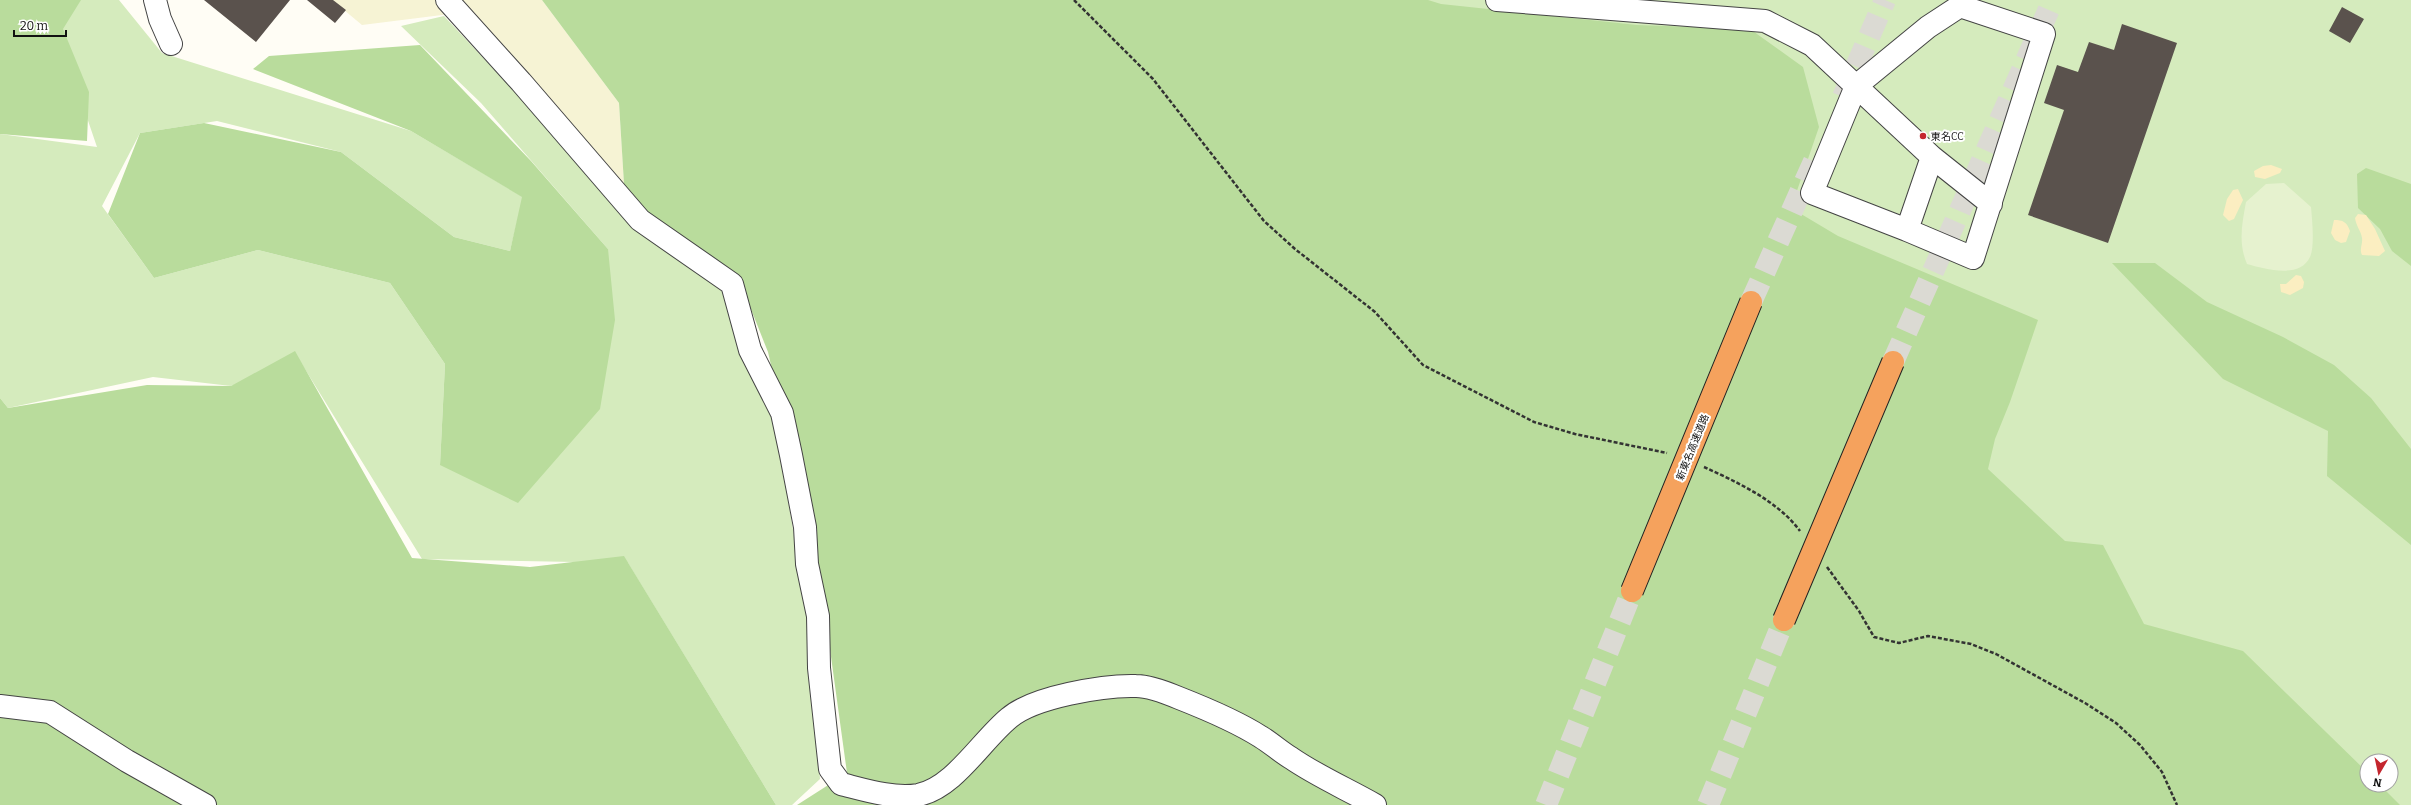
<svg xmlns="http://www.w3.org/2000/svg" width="2411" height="805" font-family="Bitter,'Noto Sans JP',serif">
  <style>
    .farmland { fill: #f6f3d4 }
    .green { fill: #d5ebbd; fill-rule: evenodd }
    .forest { fill: #b9dc9c }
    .sand { fill: #fbeec1 }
    .pitch { fill: #e6f2cf }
    .building { fill: #5a524d }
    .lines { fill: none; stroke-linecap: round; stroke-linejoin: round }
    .highway-tunnel { stroke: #dbdad3; stroke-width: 22; stroke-dasharray: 22 11; stroke-linecap: butt }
    .minor-casing { stroke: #444; stroke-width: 24 }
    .path { stroke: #333; stroke-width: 2.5; stroke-dasharray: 4 2; stroke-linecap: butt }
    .minor { stroke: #fff; stroke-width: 22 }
    .highway-bridge-casing { stroke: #222; stroke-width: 24; stroke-linecap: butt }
    .highway-bridge { stroke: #f5a25d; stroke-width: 22 }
    .poi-dot { fill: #c4262e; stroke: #fff; stroke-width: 1.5 }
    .labels { text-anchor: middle; stroke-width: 4; stroke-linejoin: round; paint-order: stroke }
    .poi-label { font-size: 10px; fill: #111; stroke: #fff; text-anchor: start }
    .street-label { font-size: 10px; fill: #111; stroke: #fff }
  </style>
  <rect width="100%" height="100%" fill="#fffdf5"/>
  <path class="farmland" d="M332 0H438L450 14 362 25Z
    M446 0H542L619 103 625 200Z"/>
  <path class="green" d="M72 0H119L162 53 411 131 523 197 510 251 454 237 341 152 217 121 140 133 102 206 154 278 258 250 390 283 445 364 440 465 608 249 481 103 401 26 444 16 573 154 724 289 776 427 809 626 820 779 792 805H776L628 563 422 559 300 361 231 386 153 377 8 408 0 398V134L97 147 54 21Z
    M1368 0H2411V805H2320ZM2367 761H2391V785H2367Z"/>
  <path class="forest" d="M0 0H81L63 29 89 92 87 141 0 134Z
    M542 0H1428L1441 4 1637 25 1750 29 1803 67 1819 127 1791 208 1838 236 2038 320 2010 402 1995 439 1988 469 2065 541 2103 545 2144 624 2243 651 2367 772V785H2380L2400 805H797L847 773 821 584 768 352 739 279 625 200 619 103Z
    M420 45 531 161 608 249 615 320 600 409 518 503 440 465 445 364 390 283 258 250 154 278 108 214 140 133 204 123 341 152 454 237 510 251 522 197 411 131 253 69 269 56Z
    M2366 168 2411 184V266L2392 251 2380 229 2358 208 2357 174Z
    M2112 263H2155L2207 302 2283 337 2334 365 2371 398 2411 449V545L2327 476 2328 431 2223 379Z
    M295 351 412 558 530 567 624 556 776 805H0V398L8 408 147 385 231 386Z"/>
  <path class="sand" d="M2271 165 2282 169 2280 173 2265 179 2255 177 2254 171 2263 166Z
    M2238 189 2243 200 2234 219 2229 221 2223 215 2227 199 2233 190Z
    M2358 214 2366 215 2375 229 2385 251 2379 256 2362 255C2359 249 2363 244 2362 238 2361 231 2356 226 2355 218Z
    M2334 220C2343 220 2347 222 2350 231L2346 242 2341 243 2335 240 2331 233Z
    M2296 275 2301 276 2304 282 2303 288 2290 295 2281 292 2280 284H2286Z"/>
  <path class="pitch" d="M2284 183 2311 207C2312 219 2315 246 2310 257 2300 279 2265 269 2247 264 2238 243 2242 224 2246 202L2266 184Z"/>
  <path class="building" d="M204 0H290L256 42Z
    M307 0H333L346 10 335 23Z
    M2342 7 2364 19 2350 43 2329 31Z
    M2122 24 2177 43 2108 243 2028 215 2064 110 2044 103 2057 65 2078 72 2089 42 2114 50Z"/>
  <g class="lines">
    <path class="highway-tunnel" d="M1843 97 1885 0
      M1751 302 1816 157
      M1893 362 2053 0
      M1546 805 1632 591
      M1708 805 1784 620"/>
    <defs>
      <path id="minor" d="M155 0 160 19 171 44
        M447 0 521 82 640 220 732 284 750 350 782 413 791 455 805 527 807 564 818 616 819 668 830 769 841 784C865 790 893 799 918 795 954 788 981 741 1009 718 1033 697 1104 685 1136 686 1150 686 1167 693 1179 698 1207 709 1236 721 1261 737 1271 743 1281 752 1291 758 1317 776 1347 789 1375 805
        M1497 0 1765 21 1812 45 1932 157 1991 204
        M1907 230 1973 258 2044 34 1960 6 1928 27 1856 86 1812 193 1907 230 1932 157
        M0 706 50 712 127 761 205 805"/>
    </defs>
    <use href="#minor" class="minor-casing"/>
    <path class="path" d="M1074 0 1153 79 1264 221 1295 249 1375 312 1423 365 1534 422 1575 434 1667 453
      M1704 467C1737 482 1778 501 1800 531
      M1827 567 1859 611 1874 637 1899 643 1928 636 1971 644 1996 654 2085 703 2116 723 2140 745 2162 772 2177 805"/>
    <use href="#minor" class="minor"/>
    <defs>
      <path id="highway-bridge" d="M1632 591 1751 302
        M1784 620 1893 362"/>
    </defs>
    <use href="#highway-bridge" class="highway-bridge-casing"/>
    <use href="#highway-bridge" class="highway-bridge"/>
  </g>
  <circle class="poi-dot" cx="1923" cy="136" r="4"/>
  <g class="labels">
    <g class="poi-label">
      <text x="1931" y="140">東名CC</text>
    </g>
    <g class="street-label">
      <text transform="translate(1692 447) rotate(-68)" y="4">新東名高速道路</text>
    </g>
  </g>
  <g transform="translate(2379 773) rotate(189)"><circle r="19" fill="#ffffff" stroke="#a0a0a0"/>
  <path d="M0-3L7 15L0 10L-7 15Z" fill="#c4262e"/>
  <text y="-6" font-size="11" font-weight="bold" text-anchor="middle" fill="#111111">N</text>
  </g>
  <path d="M14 30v6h52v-6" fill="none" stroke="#111111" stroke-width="2"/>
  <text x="20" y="30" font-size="12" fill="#111111" stroke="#ffffff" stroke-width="3" paint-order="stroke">20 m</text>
</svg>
